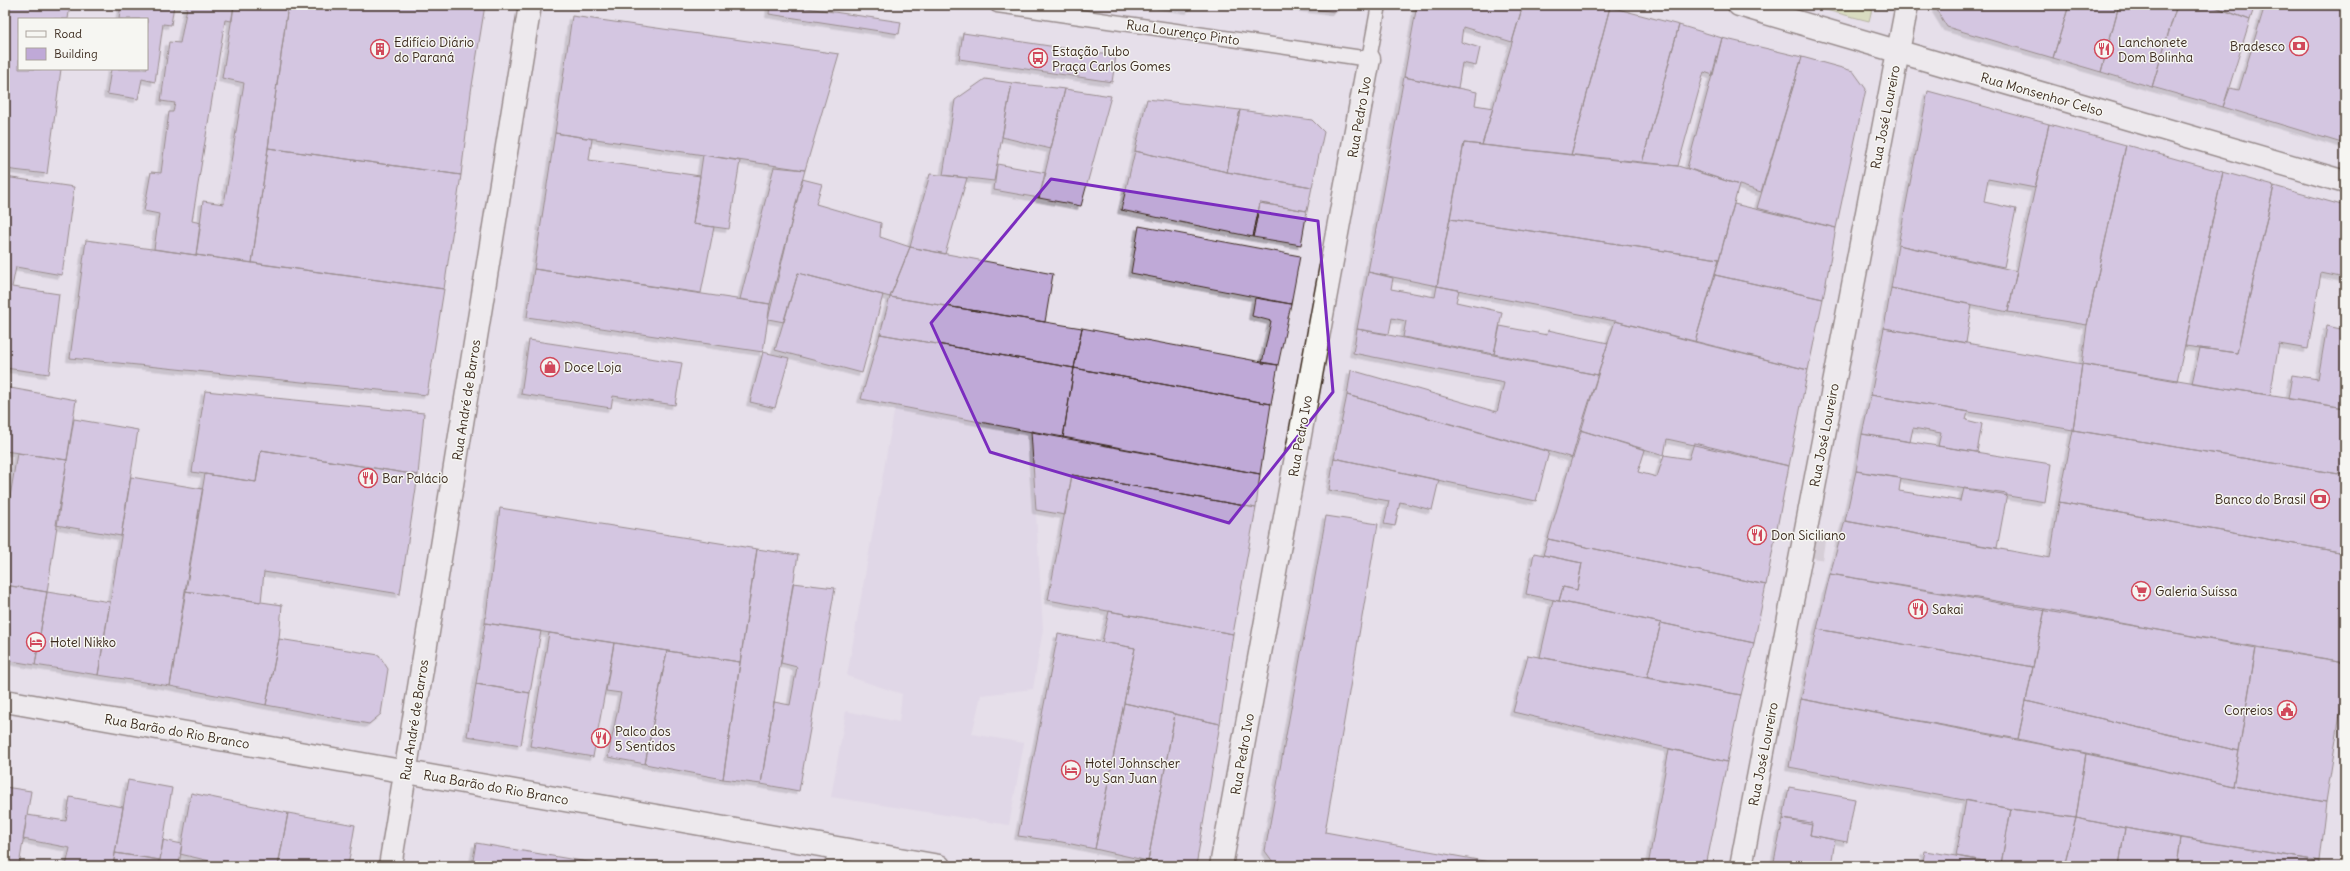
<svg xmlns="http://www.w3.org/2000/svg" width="2350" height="871" font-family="Delius,sans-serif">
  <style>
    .built { fill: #dacfe4 }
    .green { fill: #cada8f; stroke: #828256 }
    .building { fill: #bfa9d7; stroke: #3b2a1e; filter: url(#shadow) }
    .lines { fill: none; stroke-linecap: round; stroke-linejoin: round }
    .pedestrian-tunnel { stroke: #c4bbc1; stroke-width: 21; stroke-dasharray: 21 10; stroke-linecap: butt }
    .service-casing { stroke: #3b2a1e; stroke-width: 17 }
    .minor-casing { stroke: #3b2a1e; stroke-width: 25 }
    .tertiary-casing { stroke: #3b2a1e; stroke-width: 25 }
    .secondary-casing { stroke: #3b2a1e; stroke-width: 25 }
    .service { stroke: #f6f6f2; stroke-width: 14 }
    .minor { stroke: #f6f6f2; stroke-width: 22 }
    .tertiary { stroke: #f6f6f2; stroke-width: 22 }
    .secondary { stroke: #f6f6f2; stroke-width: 22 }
    .marked { fill: none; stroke: #7b2cbf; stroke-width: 3; stroke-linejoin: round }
    .labels { text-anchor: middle; stroke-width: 3; stroke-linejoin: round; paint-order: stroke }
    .street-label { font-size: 13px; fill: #3b2a1e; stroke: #f6f6f2 }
    .poi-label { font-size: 13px; fill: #3b2a1e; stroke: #f6f6f2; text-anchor: start }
  </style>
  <defs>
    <filter id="shadow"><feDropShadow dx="-3.5" dy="3.5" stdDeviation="0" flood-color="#0004"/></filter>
  </defs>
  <rect width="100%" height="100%" fill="#e6dfea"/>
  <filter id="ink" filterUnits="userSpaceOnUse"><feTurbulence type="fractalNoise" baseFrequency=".025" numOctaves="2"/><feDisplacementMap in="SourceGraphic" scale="8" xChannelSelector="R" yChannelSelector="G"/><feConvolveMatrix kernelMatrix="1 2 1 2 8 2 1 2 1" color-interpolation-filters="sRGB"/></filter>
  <g filter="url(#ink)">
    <path class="built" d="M895 407 1031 431 1043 629 1033 689 981 695 972 734 1024 743 1009 825 831 797 846 711 899 722 902 694 847 676Z"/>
    <path class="green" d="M1806 5H1873L1869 21Z"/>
    <path class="building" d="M10 5H70L68 19H19V69H61L47 174 5 169V40Z
      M121 5H174L171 25 163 24 155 82 142 79 138 99 107 94 111 69H147V19H119Z
      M178 5H234L232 21 225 20 192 221 201 223 196 255 154 249 159 214 144 211 151 172 161 173 169 112H173L175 103 161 101 169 42 180 43 187 7Z
      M234 5H288L252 263 196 255 203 201 224 204 244 83 222 78Z
      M288 5H485L471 92 461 175 268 148Z
      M770 5H787L901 22 899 34 769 14Z
      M1160 5H1191L1190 10Z
      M1283 5H1344L1335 12Z
      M1417 5H1523L1512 42 1463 27 1461 42 1480 48 1476 66 1462 63 1458 88 1404 77Z
      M1523 5H1602L1610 7 1571 155 1482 145Z
      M1937 5H2069L2053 58 1947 27 1936 9Z
      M2069 5H2119L2101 72 2053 58Z
      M2119 5H2177L2152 87 2101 72Z
      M2177 5H2209L2250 20 2223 107 2152 87Z
      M2220 5H2255L2250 20 2219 8Z
      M2265 5H2345V144L2223 107 2230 88 2239 90Z
      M1610 7 1679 25 1642 163 1571 155Z
      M572 16 839 54 805 170 555 133Z
      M1679 25 1722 38 1713 75 1704 72 1678 166 1642 163Z
      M963 33 1116 56 1112 82 959 59Z
      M1722 38 1802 57 1761 192 1687 168Z
      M1802 57 1853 71 1866 89 1836 228 1757 208Z
      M1404 77 1477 92 1475 105 1493 108 1482 145 1464 143 1437 286 1368 272Z
      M985 79 1012 83 994 181 943 175 955 100Z
      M1012 83 1065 89 1051 149 1002 137Z
      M1065 89 1111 96 1081 206 1039 198Z
      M1928 91 2049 124 2035 188 1988 179 1984 202 2016 209 2004 267 1898 245Z
      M1147 99 1240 110 1227 172 1135 151Z
      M1240 110 1312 120 1324 132 1312 187 1227 172Z
      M2049 124 2126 145 2087 325 2008 312Z
      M555 133 592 139 589 160 700 176 693 224 714 227 701 293 534 269Z
      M1464 143 1678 166 1739 185 1719 259 1450 219Z
      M2126 145 2223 172 2177 381 2082 364 2087 325Z
      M268 148 461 175 444 289 252 263Z
      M1135 151 1227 172 1312 187 1307 211 1260 203 1253 237 1121 210Z
      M703 155 740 161 729 229 693 224Z
      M997 164 1046 173 1039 198 994 190Z
      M774 167 805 170 770 304 740 299Z
      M2223 172 2274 186 2237 353 2185 346Z
      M930 174 967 178 945 254 910 247Z
      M5 177 74 187 62 275 16 267 12 287 59 294 49 374 5 368Z
      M802 179 822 184 816 204 881 223 880 237 910 247 890 297 798 273 784 322 768 319Z
      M2274 186 2345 206V278L2321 273 2308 349 2279 344 2270 395 2192 383 2200 348 2237 353Z
      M1260 203 1307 211 1301 245 1253 237Z
      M1734 204 1836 228 1823 299 1715 275Z
      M1450 219 1719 259 1695 342 1615 321 1437 286Z
      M1139 226 1300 256 1291 304 1131 273Z
      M86 240 444 289 427 395 70 358Z
      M1898 245 2017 271 2008 312 1891 288Z
      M910 247 1053 274 1045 322 890 297Z
      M534 269 770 304 763 352 527 317Z
      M1368 272 1393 278 1391 289 1435 297 1437 286 1459 290 1456 302 1502 312 1494 354 1403 337 1406 321 1392 318 1389 334 1357 329Z
      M798 273 883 295 862 373 775 350Z
      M1715 275 1823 299 1808 370 1695 342Z
      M1891 288 1972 305 1966 343 1884 328Z
      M890 297 1082 328 1074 368 880 334Z
      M1255 298 1291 304 1278 365 1262 363 1271 321 1252 316Z
      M1615 321 1808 370 1789 466 1667 439 1664 455 1580 430Z
      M1500 326 1547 335 1548 330 1608 343 1598 375 1494 354Z
      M2327 326 2345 330V408L2288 399 2292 375 2318 379Z
      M1082 328 1278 365 1271 404 1074 368Z
      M1884 328 2082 364 2073 430 1871 395Z
      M1357 329 1598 375 1573 458 1347 395 1351 370 1497 412 1504 383 1353 353Z
      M880 334 1074 368 1063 438 861 399Z
      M529 340 682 363 675 405 613 396 611 408 521 394Z
      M763 352 789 358 775 408 750 402Z
      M2082 364 2345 408V475L2073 430Z
      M1074 368 1271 404 1260 474 1063 438Z
      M5 387 76 400 67 460 5 451Z
      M205 391 424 413 418 475 261 450 256 482 192 472Z
      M1347 395 1549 452 1536 501 1334 458Z
      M1871 395 1968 412 1966 420 1982 424 1977 452 1938 446 1941 433 1913 428 1910 442 1862 434Z
      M74 419 138 430 121 536 56 525Z
      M1580 430 1645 450 1638 472 1657 477 1664 455 1689 459 1694 443 1789 466 1766 585 1548 539Z
      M2073 430 2345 475V553L2059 502Z
      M1031 431 1260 474 1256 508 1072 475 1065 515 1036 510Z
      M1862 434 2051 464 2045 502 1856 471Z
      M261 450 418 475 400 594 264 572 261 602 185 591 205 474 256 482Z
      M17 453 67 460 47 592 5 585V529Z
      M1334 458 1439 480 1432 510 1400 502 1395 526 1384 524 1389 501 1329 490Z
      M1856 471 1901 478 1899 491 1961 501 1964 488 2007 494 1997 548 1845 521Z
      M1072 475 1256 508 1233 634 1048 600Z
      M131 477 203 489 170 686 98 675Z
      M2059 502 2345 553V662L1830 574 1845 521 2050 558Z
      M500 508 757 549 740 662 485 623Z
      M1326 516 1378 524 1325 832 1511 866H1276L1265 851Z
      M1548 539 1766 585 1754 643 1559 601 1563 587 1577 590 1582 563 1543 555Z
      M757 549 798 555 761 784 723 779Z
      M1534 553 1582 563 1577 590 1563 587 1559 601 1526 594Z
      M1830 574 2045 609 2033 667 1817 629Z
      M793 583 835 588 799 791 761 784 774 702 790 705 797 667 781 663Z
      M5 585 47 592 35 665 5 660Z
      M185 591 282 605 279 639 266 705 170 686Z
      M47 592 110 602 98 675 35 665Z
      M1553 600 1661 623 1647 678 1540 657Z
      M2045 609 2256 648 2239 751 2026 701Z
      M1109 611 1233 634 1220 724 1124 703 1135 648 1102 642Z
      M485 623 541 631 530 693 476 684Z
      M1661 623 1754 643 1741 695 1647 678Z
      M1817 629 2033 667 2018 739 1801 699Z
      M549 633 614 643 593 757 530 746Z
      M1058 634 1135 648 1095 849 1062 842 1018 836Z
      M279 639 379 655 388 669 381 714 369 724 266 705Z
      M614 643 667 651 645 764 608 757 621 693 606 691Z
      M2256 648 2345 662V683L2326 802 2233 786Z
      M667 651 740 662 723 779 645 764Z
      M1528 655 1741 695 1727 762 1513 712Z
      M476 684 530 693 521 745 467 736Z
      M1801 699 2086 753 2076 818 2011 809 1789 767Z
      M2026 701 2239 751 2233 786 2018 739Z
      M1124 703 1175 714 1148 861 1095 849Z
      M1175 714 1220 724 1196 866 1148 861Z
      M1669 749 1727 762 1706 866H1648Z
      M2086 753 2233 786 2326 802 2319 861 2125 828 2076 818Z
      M128 780 172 788 160 860 115 853Z
      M5 787 31 791 19 866H5Z
      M1789 787 1855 799 1847 842 1810 835 1812 825 1783 819Z
      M191 793 288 813 278 866H213L214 862 180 854Z
      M70 797 123 807 113 866H66L70 848 23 839 27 815 66 821Z
      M1966 800 2011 809 2001 864 1956 856Z
      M2011 809 2076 818 2064 866H2015L2001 864Z
      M288 813 355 825 348 866H278Z
      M2076 818 2125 828 2119 866H2064Z
      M1783 819 1812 823 1810 835 1835 840 1831 866H1773Z
      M2125 828 2181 838 2177 866H2119Z
      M2181 838 2319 861V866H2177Z
      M163 840 182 844 179 866H113L115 853 160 860Z
      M476 843 611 866H472Z
      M1925 851 1956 856 2001 864 2000 866H1922Z"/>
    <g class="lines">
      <path class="pedestrian-tunnel" d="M1803 546 1835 551"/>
      <defs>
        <path id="service" d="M997 5 1369 59 1379 5
          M832 866 836 848"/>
        <path id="minor" d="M1739 5 2345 182
          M1221 866 1369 59
          M1741 866 1907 5"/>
        <path id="tertiary" d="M5 701 939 866"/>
        <path id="secondary" d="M390 866 530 5"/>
      </defs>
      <use href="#service" class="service-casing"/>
      <use href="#minor" class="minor-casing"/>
      <use href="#tertiary" class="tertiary-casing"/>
      <use href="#secondary" class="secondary-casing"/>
      <use href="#service" class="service"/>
      <use href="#minor" class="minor"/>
      <use href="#tertiary" class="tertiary"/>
      <use href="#secondary" class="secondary"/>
    </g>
  </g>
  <path d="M0 0H2350V871H0ZM1051 179 1318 221 1333 392 1229 523 990 452 931 323Z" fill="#e6dfea" fill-opacity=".55" fill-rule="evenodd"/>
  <path class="marked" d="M1051 179 1318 221 1333 392 1229 523 990 452 931 323Z"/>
  <defs>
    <symbol id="bank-ring" viewBox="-11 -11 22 22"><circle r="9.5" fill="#f6f6f2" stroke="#d1495b" stroke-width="1.5"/><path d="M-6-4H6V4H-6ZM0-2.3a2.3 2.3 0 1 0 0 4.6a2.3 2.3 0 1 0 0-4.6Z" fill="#d1495b"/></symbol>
    <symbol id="building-ring" viewBox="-11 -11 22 22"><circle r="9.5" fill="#f6f6f2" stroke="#d1495b" stroke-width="1.5"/><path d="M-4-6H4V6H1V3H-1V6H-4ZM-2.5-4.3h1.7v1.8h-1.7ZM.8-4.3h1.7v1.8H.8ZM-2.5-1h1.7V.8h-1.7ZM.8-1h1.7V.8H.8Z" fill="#d1495b"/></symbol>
    <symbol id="restaurant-ring" viewBox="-11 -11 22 22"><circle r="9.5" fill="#f6f6f2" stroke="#d1495b" stroke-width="1.5"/><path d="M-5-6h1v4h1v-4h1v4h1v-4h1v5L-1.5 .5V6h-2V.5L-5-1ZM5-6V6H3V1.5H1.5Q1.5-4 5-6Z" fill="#d1495b"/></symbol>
    <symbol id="bus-ring" viewBox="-11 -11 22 22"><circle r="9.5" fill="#f6f6f2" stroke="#d1495b" stroke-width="1.5"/><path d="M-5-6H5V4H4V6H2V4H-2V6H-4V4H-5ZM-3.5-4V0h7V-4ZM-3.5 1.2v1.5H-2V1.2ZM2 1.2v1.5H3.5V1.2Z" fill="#d1495b"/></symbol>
    <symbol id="shop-ring" viewBox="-11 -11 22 22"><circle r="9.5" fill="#f6f6f2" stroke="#d1495b" stroke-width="1.5"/><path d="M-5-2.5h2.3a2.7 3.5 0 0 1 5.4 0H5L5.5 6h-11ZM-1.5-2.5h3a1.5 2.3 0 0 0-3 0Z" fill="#d1495b"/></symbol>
    <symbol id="supermarket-ring" viewBox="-11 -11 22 22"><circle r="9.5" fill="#f6f6f2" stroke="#d1495b" stroke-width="1.5"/><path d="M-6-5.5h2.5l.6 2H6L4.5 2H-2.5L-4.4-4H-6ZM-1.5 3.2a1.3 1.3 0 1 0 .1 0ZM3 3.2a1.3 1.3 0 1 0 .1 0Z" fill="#d1495b"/></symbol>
    <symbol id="hotel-ring" viewBox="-11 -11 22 22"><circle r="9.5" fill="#f6f6f2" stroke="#d1495b" stroke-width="1.5"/><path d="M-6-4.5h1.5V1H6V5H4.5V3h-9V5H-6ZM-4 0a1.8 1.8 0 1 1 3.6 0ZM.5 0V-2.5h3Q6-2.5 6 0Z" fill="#d1495b"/></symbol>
    <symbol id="civic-ring" viewBox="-11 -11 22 22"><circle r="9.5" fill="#f6f6f2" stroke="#d1495b" stroke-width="1.5"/><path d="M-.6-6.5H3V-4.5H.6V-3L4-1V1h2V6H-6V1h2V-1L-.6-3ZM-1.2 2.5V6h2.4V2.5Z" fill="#d1495b"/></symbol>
  </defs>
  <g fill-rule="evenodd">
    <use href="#bank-ring" x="2288" y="35" width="22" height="22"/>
    <use href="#building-ring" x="369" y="38" width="22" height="22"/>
    <use href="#restaurant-ring" x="2093" y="38" width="22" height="22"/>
    <use href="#bus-ring" x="1027" y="47" width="22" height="22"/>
    <use href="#shop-ring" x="539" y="356" width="22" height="22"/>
    <use href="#restaurant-ring" x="357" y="467" width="22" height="22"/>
    <use href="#bank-ring" x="2309" y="488" width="22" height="22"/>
    <use href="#restaurant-ring" x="1746" y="524" width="22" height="22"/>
    <use href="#supermarket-ring" x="2130" y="580" width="22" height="22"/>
    <use href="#restaurant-ring" x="1907" y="598" width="22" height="22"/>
    <use href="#hotel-ring" x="25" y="631" width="22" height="22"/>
    <use href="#civic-ring" x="2276" y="699" width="22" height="22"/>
    <use href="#restaurant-ring" x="590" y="727" width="22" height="22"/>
    <use href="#hotel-ring" x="1060" y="759" width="22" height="22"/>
  </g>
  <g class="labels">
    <g class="street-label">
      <text transform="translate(1183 32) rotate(8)" y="5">Rua Lourenço Pinto</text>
      <text transform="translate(2042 94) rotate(16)" y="5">Rua Monsenhor Celso</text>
      <text transform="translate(1359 117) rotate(-80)" y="5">Rua Pedro Ivo</text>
      <text transform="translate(1885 117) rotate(-79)" y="5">Rua José Loureiro</text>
      <text transform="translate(466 400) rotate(-81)" y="5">Rua André de Barros</text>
      <text transform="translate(1824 435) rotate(-79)" y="5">Rua José Loureiro</text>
      <text transform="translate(1300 436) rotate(-80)" y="5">Rua Pedro Ivo</text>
      <text transform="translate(414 720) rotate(-81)" y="5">Rua André de Barros</text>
      <text transform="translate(177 731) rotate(10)" y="5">Rua Barão do Rio Branco</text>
      <text transform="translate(1242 754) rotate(-80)" y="5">Rua Pedro Ivo</text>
      <text transform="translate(1763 754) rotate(-79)" y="5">Rua José Loureiro</text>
      <text transform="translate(496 787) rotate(10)" y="5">Rua Barão do Rio Branco</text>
    </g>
    <g class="poi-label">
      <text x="394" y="47">Edifício Diário<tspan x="394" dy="15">do Paraná</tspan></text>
      <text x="2118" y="47">Lanchonete<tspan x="2118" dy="15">Dom Bolinha</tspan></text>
      <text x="2285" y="51" text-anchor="end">Bradesco</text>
      <text x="1052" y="56">Estação Tubo<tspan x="1052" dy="15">Praça Carlos Gomes</tspan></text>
      <text x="564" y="372">Doce Loja</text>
      <text x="382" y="483">Bar Palácio</text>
      <text x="2306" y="504" text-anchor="end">Banco do Brasil</text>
      <text x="1771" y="540">Don Siciliano</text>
      <text x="2155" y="596">Galeria Suíssa</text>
      <text x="1932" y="614">Sakai</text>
      <text x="50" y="647">Hotel Nikko</text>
      <text x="2273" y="715" text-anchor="end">Correios</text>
      <text x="615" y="736">Palco dos<tspan x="615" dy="15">5 Sentidos</tspan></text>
      <text x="1085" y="768">Hotel Johnscher<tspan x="1085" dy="15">by San Juan</tspan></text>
    </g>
  </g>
  <rect width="2350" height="871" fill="none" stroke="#f6f6f2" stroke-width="20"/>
  <rect x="10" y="10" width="2330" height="851" fill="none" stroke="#3b2a1e" stroke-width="1.5" filter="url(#ink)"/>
  <rect x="18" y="18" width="130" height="52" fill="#f6f6f2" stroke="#aba49d"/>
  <rect x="26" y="31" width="20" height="6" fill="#f6f6f2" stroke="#aba49d"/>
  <text x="54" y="38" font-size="12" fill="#3b2a1e">Road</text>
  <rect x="26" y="48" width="20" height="12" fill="#bfa9d7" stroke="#aba49d"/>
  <text x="54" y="58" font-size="12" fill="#3b2a1e">Building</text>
</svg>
